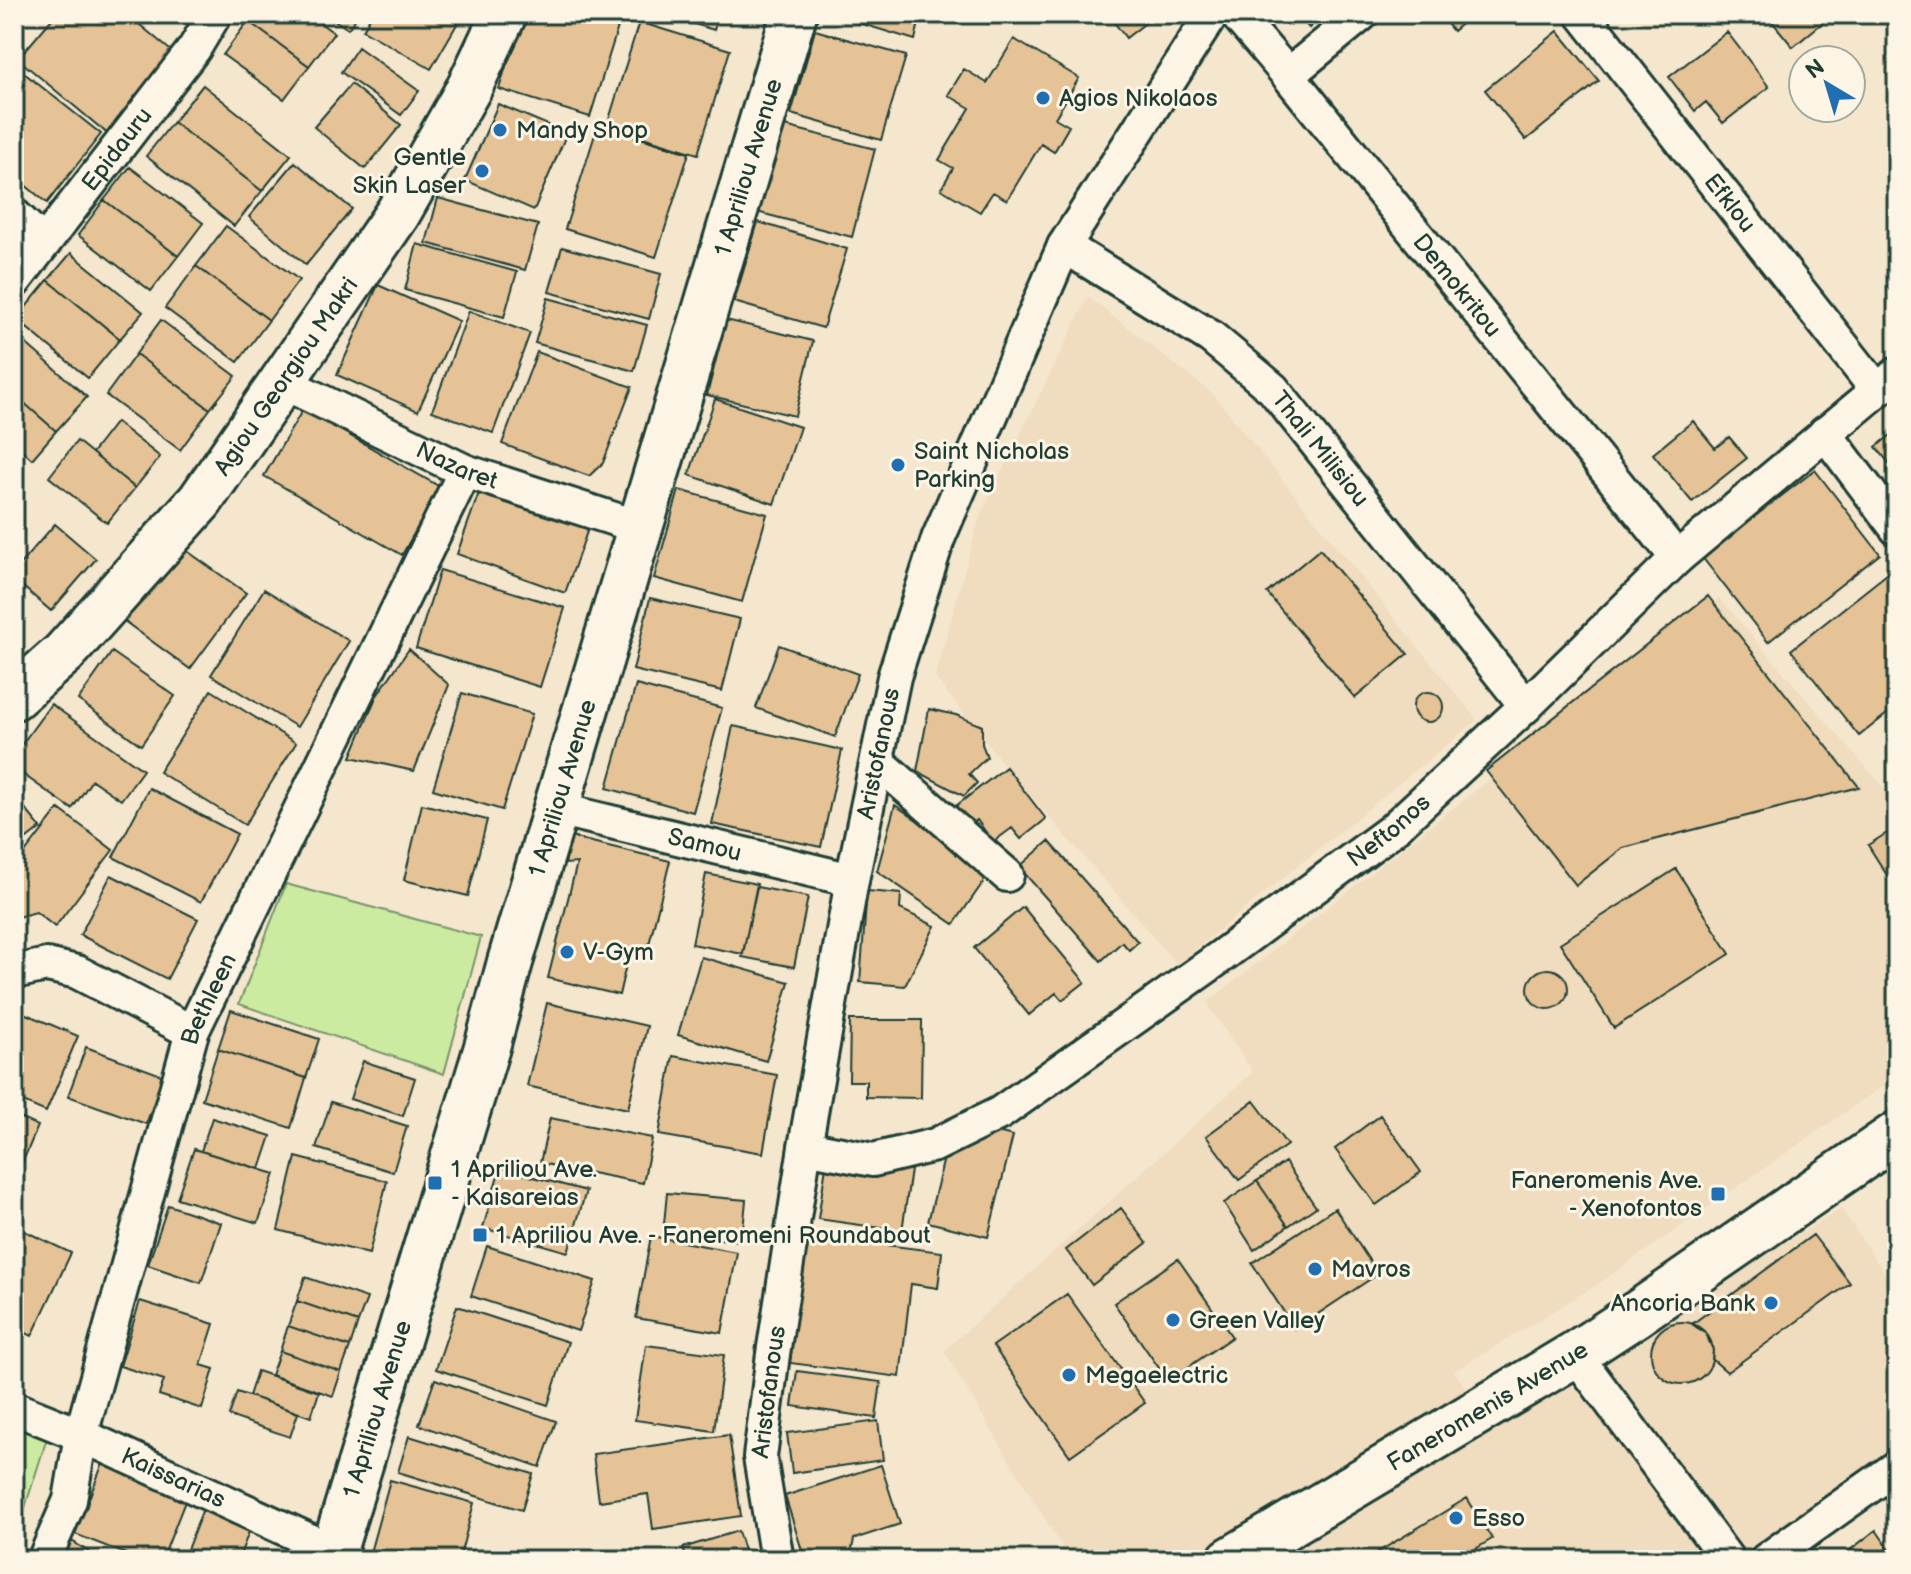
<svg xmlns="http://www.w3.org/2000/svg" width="1911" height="1574" font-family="'Balsamiq Sans',sans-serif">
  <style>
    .built { fill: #f0dcbe }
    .green { fill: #cdeaa1; stroke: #76946a; stroke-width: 2 }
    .building { fill: #e5c397; stroke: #1f3d34; stroke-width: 2 }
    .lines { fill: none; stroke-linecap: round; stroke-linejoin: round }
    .street-casing { stroke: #1f3d34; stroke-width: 38 }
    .secondary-casing { stroke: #1f3d34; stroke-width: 50 }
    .street { stroke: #fcf5e5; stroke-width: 32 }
    .secondary { stroke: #fcf5e5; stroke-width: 44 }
    .poi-dot { fill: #1f6fb2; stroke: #fcf5e5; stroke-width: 3 }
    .labels { text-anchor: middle; stroke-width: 6; stroke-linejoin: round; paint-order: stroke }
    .poi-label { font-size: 24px; fill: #1f3d34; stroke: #fcf5e5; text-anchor: start }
    .street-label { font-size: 24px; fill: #1f3d34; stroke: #fcf5e5 }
  </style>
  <rect width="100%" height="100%" fill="#f5e6ce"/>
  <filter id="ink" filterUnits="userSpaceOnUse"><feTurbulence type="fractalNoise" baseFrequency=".0125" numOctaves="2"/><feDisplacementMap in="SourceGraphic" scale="16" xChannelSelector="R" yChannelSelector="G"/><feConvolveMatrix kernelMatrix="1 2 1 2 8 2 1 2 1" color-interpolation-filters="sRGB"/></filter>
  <g filter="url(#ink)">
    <path class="built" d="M1088 297 1212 393 1477 720 1177 964 1006 767 935 677 980 516Z
      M1719 598 1897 803V1076L1595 1286 1454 1371 1489 1423 1841 1209 1897 1291V1442L1759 1560H1070L944 1351 1253 1072 1207 1003Z"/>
    <path class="green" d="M286 884 481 937 444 1074 239 1004Z
      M14 1423 47 1438 14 1542Z"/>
    <path class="building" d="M56 14H127L176 55 109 135 18 59Z
      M253 14H308L334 33 309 66 248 21Z
      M325 14H359L348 29Z
      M372 14H450L460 19 431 69 363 30Z
      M522 14H622L590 117 499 89Z
      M662 14H719L714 30Z
      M829 14H921L915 40Z
      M1108 14H1157L1126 38Z
      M1297 14H1325L1309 28Z
      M1439 14H1473L1453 31Z
      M1766 14H1833L1793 47Z
      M248 21 309 66 284 99 223 55Z
      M639 22 730 50 698 154 607 126Z
      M815 30 906 56 881 140 791 114Z
      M1558 31 1599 81 1526 140 1485 90Z
      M1727 32 1769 87 1723 123 1706 102 1695 111 1669 77Z
      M1014 39 1079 78 1055 118 1069 126 1054 152 1041 144 1007 200 993 192 980 212 941 189 953 168 939 160 970 108 948 95 964 69 987 83Z
      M358 47 419 91 401 115 341 72Z
      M14 65 101 134 47 203 14 176Z
      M351 84 401 125 365 169 314 127Z
      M203 85 291 155 262 191 173 122Z
      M498 104 567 133 534 210 465 180Z
      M173 122 262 191 234 226 146 156Z
      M598 125 689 153 656 257 565 229Z
      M781 125 875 149 852 237 757 212Z
      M295 162 352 209 306 265 249 217Z
      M130 167 203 223 178 256 104 200Z
      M438 198 538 225 525 270 426 243Z
      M104 200 178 256 151 291 78 235Z
      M758 222 847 249 823 328 734 302Z
      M226 226 299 280 269 320 196 266Z
      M417 244 517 272 504 317 405 290Z
      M562 247 661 274 649 319 549 292Z
      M71 253 143 312 120 339 48 280Z
      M196 266 269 320 238 362 165 308Z
      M48 280 120 339 88 378 16 319Z
      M378 285 459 321 418 411 337 375Z
      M548 298 647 325 634 371 535 343Z
      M469 311 530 333 493 433 432 411Z
      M161 320 236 376 210 409 136 354Z
      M726 320 813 341 795 416 707 395Z
      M14 333 87 397 56 431 14 394Z
      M537 352 632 387 603 463 589 476 502 444Z
      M136 354 210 409 180 450 106 395Z
      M14 394 56 431 32 459 14 443Z
      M715 399 800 427 774 504 689 475Z
      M303 409 440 487 402 555 264 476Z
      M1693 421 1715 448 1729 437 1747 458 1692 502 1653 454Z
      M116 422 160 457 135 488 92 453Z
      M1897 430V473L1876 447Z
      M77 441 135 488 107 523 49 477Z
      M14 460 24 469 14 481Z
      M1815 470 1880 554 1768 642 1702 557Z
      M481 487 589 526 565 593 457 554Z
      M679 490 767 514 742 602 654 578Z
      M55 524 96 559 51 611 14 579V571Z
      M176 543 246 593 190 669 120 618Z
      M1320 549 1408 654 1355 698 1267 593Z
      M1897 566V706L1859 736 1791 650Z
      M440 570 565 608 540 687 416 648Z
      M264 589 349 641 297 727 211 675Z
      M1708 596 1859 787 1623 848 1576 885 1486 771Z
      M650 598 740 619 722 691 633 670Z
      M779 645 858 674 835 737 756 708Z
      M409 649 449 685 414 771 351 757 376 697Z
      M112 652 175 696 141 745 78 700Z
      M636 685 722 708 693 812 607 788Z
      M211 690 296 743 245 825 159 772Z
      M1413 707a15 15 0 1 1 30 0a15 15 0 1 1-30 0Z
      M462 693 532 714 502 810 433 789Z
      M51 704 143 770 121 800 92 780 72 809 14 768V755Z
      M929 709 956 715 982 726V744L987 757 969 774 977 783 964 796 917 771Z
      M733 726 842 750 821 847 712 824Z
      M1006 767 1046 819 1021 839 1012 828 993 842 977 820 971 825 956 806Z
      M149 788 237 834 201 902 113 857Z
      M14 795 41 828 14 849Z
      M422 804 487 820 468 896 404 880Z
      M895 805 991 871 954 924 877 871Z
      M59 809 113 850 55 927 36 912 14 918V867Z
      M1895 828 1897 831V891L1868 845Z
      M571 837 670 861 646 956 629 952 619 995 548 978 577 863 565 864Z
      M1049 841 1138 942 1129 950 1122 942 1101 961 1019 867Z
      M1676 869 1730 954 1614 1028 1560 943Z
      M706 874 757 884 743 954 692 944Z
      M111 875 198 919 167 979 80 935Z
      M757 887 808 897 794 967 742 957Z
      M867 891 901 894 900 909 935 926 905 986 860 982Z
      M1023 907 1085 982 1062 1000 1056 993 1029 1015 974 948Z
      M701 957 789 982 766 1061 678 1035Z
      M1528 989a20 20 0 1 1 40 0a20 20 0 1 1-40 0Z
      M547 1003 647 1026 628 1109 527 1086Z
      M14 1009 78 1036 46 1112 14 1098Z
      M231 1010 319 1039 306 1078 218 1049Z
      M850 1020H922L921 1098 866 1097V1081H849Z
      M86 1047 164 1076 146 1124 68 1096Z
      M218 1049 306 1078 291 1128 202 1099Z
      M673 1056 777 1075 763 1153 659 1135Z
      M363 1061 415 1078 403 1116 350 1099Z
      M1254 1101 1287 1145 1239 1180 1206 1136Z
      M331 1102 407 1126 393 1172 316 1148Z
      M14 1115 38 1126 14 1182Z
      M1380 1115 1421 1172 1376 1205 1335 1149Z
      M212 1118 271 1136 260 1169 201 1151Z
      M550 1118 652 1138 643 1183 540 1163Z
      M993 1131 1013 1136 988 1237 928 1222 944 1158Z
      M194 1149 275 1174 258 1223 177 1198Z
      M296 1157 387 1181 369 1254 278 1230Z
      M827 1159 911 1170 902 1231 818 1219Z
      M1285 1162 1316 1207 1288 1226 1257 1181Z
      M500 1168 586 1191 568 1252 483 1228Z
      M1257 1181 1288 1226 1254 1250 1224 1203Z
      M667 1193 746 1200 742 1241 663 1234Z
      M168 1205 221 1223 201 1283 148 1265Z
      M1121 1208 1147 1243 1092 1285 1066 1250Z
      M1335 1208 1378 1274 1295 1329 1252 1263Z
      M14 1226 71 1253 32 1336 14 1327Z
      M806 1235 942 1252 938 1288 911 1284 900 1377 790 1363Z
      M1813 1235 1850 1283 1727 1372 1712 1359 1713 1350 1706 1334 1692 1324Z
      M651 1236 737 1252 722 1333 636 1318Z
      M487 1246 595 1281 578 1331 471 1296Z
      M1178 1259 1232 1337 1168 1381 1114 1303Z
      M305 1277 367 1298 358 1322 297 1301Z
      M1067 1294 1145 1403 1070 1456 993 1346Z
      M140 1301 214 1324 201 1365 214 1369 202 1409 159 1395 164 1380 120 1366Z
      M297 1301 358 1322 350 1347 288 1326Z
      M457 1306 568 1342 548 1405 436 1369Z
      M1651 1353a31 31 0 1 1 62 0a31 31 0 1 1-62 0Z
      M288 1326 350 1347 341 1372 280 1351Z
      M646 1345 724 1355 714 1431 635 1420Z
      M280 1351 341 1372 333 1396 271 1375Z
      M257 1371 319 1392 311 1417 249 1396Z
      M797 1371 881 1382 876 1418 792 1406Z
      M435 1379 556 1421 540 1467 419 1425Z
      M237 1392 298 1413 290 1437 229 1416Z
      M878 1421 883 1460 792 1473 787 1433Z
      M729 1435 741 1516 653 1529 648 1494 599 1501 593 1454Z
      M409 1436 533 1474 522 1510 398 1472Z
      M105 1458 189 1491 162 1560H141L75 1534Z
      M881 1465 900 1524 854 1539 850 1559 805 1560 785 1496Z
      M390 1480 474 1503 459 1560H368Z
      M1467 1498 1492 1539 1457 1560H1365Z
      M206 1501 254 1519 238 1560H183Z
      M1876 1530 1897 1560H1850L1845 1554Z
      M738 1531 747 1560H687L683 1548Z
      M72 1541 101 1560H59Z"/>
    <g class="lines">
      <defs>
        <g id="street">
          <path id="s1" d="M1236 14 1288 75 1677 558"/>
          <path id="s2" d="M1582 14 1877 390"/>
          <path d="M1288 75 1362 14"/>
          <path d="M14 215 44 243"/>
          <path id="s3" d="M1064 246 1211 337 1273 389 1526 706"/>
          <path id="s4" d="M14 282 194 49 215 14"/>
          <path id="s5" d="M282 382 465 471 639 527"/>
          <path d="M1825 433 1897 529"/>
          <path d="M877 761 1007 875"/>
          <path id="s6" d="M557 809 852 880"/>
          <path d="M14 972 47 965 77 972 192 1032"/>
          <path id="s7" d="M805 1147 873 1160 935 1145 1000 1113 1208 966 1392 830 1526 706 1677 558 1897 374"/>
          <path d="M1575 1354 1728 1560"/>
          <path id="s8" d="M14 1408 81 1435 333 1551"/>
          <path id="s9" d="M44 1560 70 1500 81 1435 192 1032 465 471"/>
          <path id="s10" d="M777 1560 760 1457 773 1354 805 1147 852 880 894 677 938 539 1064 246 1212 14"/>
          <path d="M1766 1560 1897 1467"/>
        </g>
        <g id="secondary">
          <path id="s11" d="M14 697 64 653 200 501 398 213 469 88 504 14"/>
          <path id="s12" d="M331 1560 487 1047 510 962 794 14"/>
          <path id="s13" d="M1230 1560 1575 1354 1638 1313 1897 1134"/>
        </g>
      </defs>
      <use href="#street" class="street-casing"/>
      <use href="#secondary" class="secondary-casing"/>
      <use href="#street" class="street"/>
      <use href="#secondary" class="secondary"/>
    </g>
  </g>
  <g class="poi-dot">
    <circle cx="1043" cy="98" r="8"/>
    <circle cx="500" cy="130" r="8"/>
    <circle cx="482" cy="171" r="8"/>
    <circle cx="898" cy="465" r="8"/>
    <circle cx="567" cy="952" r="8"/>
    <rect x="427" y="1175" width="16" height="16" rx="4"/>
    <rect x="1710" y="1186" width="16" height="16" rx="4"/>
    <rect x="472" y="1227" width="16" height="16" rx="4"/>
    <circle cx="1315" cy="1269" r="8"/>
    <circle cx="1771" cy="1303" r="8"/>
    <circle cx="1173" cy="1320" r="8"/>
    <circle cx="1069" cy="1375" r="8"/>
    <circle cx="1456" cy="1518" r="8"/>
  </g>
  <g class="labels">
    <g class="poi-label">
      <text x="1059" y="106">Agios Nikolaos</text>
      <text x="516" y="138">Mandy Shop</text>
      <text x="466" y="165" text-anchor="end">Gentle<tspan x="466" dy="28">Skin Laser</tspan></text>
      <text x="914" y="459">Saint Nicholas<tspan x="914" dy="28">Parking</tspan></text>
      <text x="583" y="960">V-Gym</text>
      <text x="451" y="1177">1 Apriliou Ave.<tspan x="451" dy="28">- Kaisareias</tspan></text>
      <text x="1702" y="1188" text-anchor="end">Faneromenis Ave.<tspan x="1702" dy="28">- Xenofontos</tspan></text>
      <text x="496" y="1243">1 Apriliou Ave. - Faneromeni Roundabout</text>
      <text x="1331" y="1277">Mavros</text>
      <text x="1755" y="1311" text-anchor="end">Ancoria Bank</text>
      <text x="1189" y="1328">Green Valley</text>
      <text x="1085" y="1383">Megaelectric</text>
      <text x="1472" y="1526">Esso</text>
    </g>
    <g class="street-label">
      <text dy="8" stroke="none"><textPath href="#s4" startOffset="168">Epidauru</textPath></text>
      <text dy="8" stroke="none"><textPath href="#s12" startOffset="1454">1 Apriliou Avenue</textPath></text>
      <text dy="8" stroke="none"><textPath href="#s2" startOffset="240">Efklou</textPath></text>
      <text dy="8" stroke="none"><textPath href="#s1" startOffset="350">Demokritou</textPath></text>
      <text dy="8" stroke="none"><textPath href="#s11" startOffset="422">Agiou Georgiou Makri</textPath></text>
      <text dy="8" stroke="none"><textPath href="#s3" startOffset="330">Thali Milisiou</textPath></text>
      <text dy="8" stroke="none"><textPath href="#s5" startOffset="194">Nazaret</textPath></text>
      <text dy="8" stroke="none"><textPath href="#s10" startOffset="818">Aristofanous</textPath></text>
      <text dy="8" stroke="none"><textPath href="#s12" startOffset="806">1 Apriliou Avenue</textPath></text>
      <text dy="8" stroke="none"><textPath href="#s7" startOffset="686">Neftonos</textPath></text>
      <text dy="8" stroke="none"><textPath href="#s6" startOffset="152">Samou</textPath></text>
      <text dy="8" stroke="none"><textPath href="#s9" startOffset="586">Bethleen</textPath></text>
      <text dy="8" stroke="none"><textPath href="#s10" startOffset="170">Aristofanous</textPath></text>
      <text dy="8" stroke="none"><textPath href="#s13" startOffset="300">Faneromenis Avenue</textPath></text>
      <text dy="8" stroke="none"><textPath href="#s12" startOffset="158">1 Apriliou Avenue</textPath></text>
      <text dy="8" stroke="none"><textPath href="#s8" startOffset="174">Kaissarias</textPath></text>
    </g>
  </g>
  <rect width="1911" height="1574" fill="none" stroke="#fcf5e5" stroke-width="48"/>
  <rect x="24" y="24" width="1863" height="1526" fill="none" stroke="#1f3d34" stroke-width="3" filter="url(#ink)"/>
  <g transform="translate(1827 84) rotate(322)"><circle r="38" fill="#fcf5e5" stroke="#a4ab9e" stroke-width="2"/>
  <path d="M0-6L14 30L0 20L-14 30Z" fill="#1f6fb2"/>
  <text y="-12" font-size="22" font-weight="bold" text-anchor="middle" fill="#1f3d34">N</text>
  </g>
</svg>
